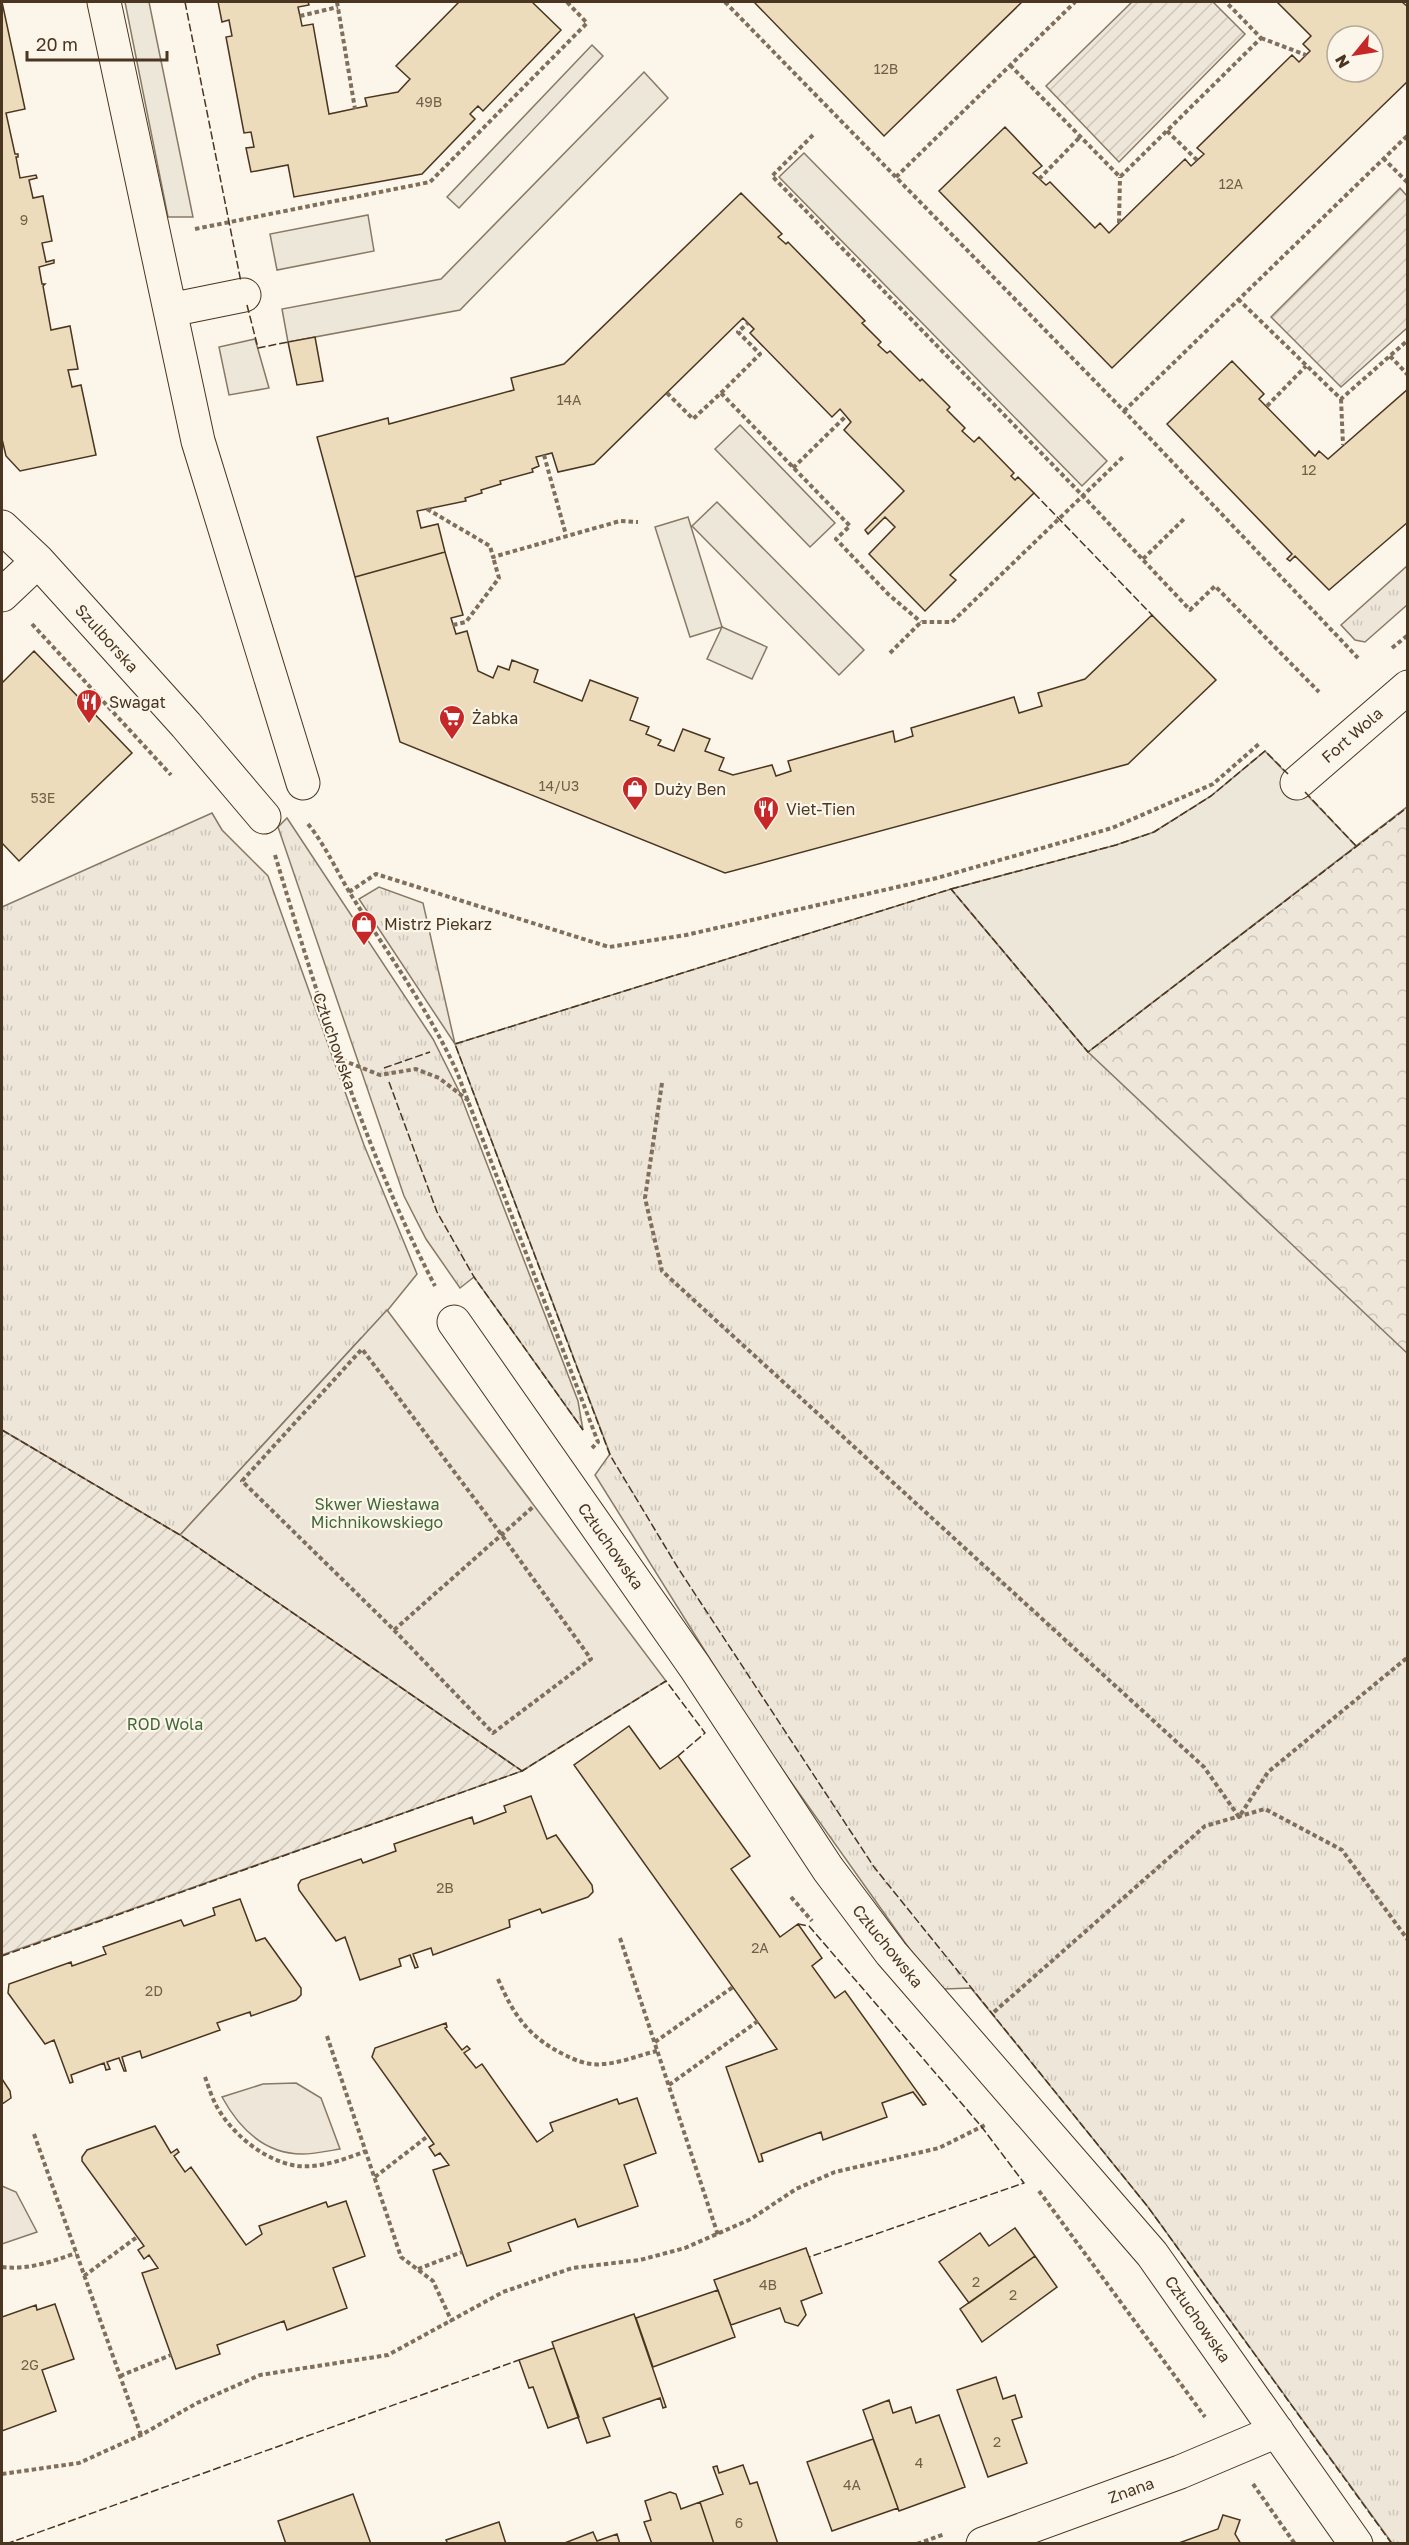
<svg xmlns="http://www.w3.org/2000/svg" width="1409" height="2545" font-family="'Golos Text',sans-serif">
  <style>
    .grass { fill: url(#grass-tufts); stroke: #887966; stroke-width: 1.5 }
    .forest { fill: url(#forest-crowns); stroke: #887966; stroke-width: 1.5 }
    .park { fill: #ede6d9; stroke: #887966; stroke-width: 1.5 }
    .garden { fill: url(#garden-furrows); stroke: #887966; stroke-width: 1.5 }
    .parking { fill: #ede7d9; stroke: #887966; stroke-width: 1.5 }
    .building { fill: #ecdcbc; stroke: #4a3520; stroke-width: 1.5; fill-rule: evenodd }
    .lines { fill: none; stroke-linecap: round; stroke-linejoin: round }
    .minor-casing { stroke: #4a3520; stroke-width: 35 }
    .path { stroke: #7f6f5c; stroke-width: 4; stroke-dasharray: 4.5 3; stroke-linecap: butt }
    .minor { stroke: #fbf6e9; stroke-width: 33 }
    .fence { stroke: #4a3520; stroke-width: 1.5; stroke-dasharray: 8 3; stroke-linecap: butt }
    .labels { text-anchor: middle; stroke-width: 4.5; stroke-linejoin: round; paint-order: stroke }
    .number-label { font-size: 14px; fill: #725f47 }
    .street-label { font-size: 16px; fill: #4a3520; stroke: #fbf6e9 }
    .poi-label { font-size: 16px; fill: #4a3520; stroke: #fbf6e9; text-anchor: start }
    .park-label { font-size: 16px; fill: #436837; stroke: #fbf6e9 }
  </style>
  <defs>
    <pattern id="grass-tufts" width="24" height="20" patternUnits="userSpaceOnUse" patternTransform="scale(1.5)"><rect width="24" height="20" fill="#ede6d9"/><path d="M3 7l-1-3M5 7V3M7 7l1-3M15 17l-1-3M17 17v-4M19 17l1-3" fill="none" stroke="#cdc6ba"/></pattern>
    <pattern id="forest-crowns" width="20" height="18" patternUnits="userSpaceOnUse" patternTransform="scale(1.5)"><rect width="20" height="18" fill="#ede6d9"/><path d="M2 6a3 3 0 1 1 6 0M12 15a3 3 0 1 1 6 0" fill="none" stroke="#cdc6ba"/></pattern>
    <pattern id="garden-furrows" width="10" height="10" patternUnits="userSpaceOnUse" patternTransform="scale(1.5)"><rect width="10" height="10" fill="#ede6d9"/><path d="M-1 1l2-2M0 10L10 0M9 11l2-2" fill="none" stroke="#cdc6ba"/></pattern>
  </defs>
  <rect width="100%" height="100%" fill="#fbf6e9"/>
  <path class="grass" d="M1407 566V605L1365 642 1355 640 1341 625Z
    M1407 807V2543H1392L1148 2207 971 1988 944 1989 928 1975 755 1731 595 1475 610 1454 455 1044 359 899 379 887 423 903 455 1044 951 889 1088 1052Z
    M212 813 222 830 268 876 364 1145 417 1274 387 1311 530 1500 361 1338 180 1535 2 1430V907Z
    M287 818 433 1039 459 1091 578 1401 583 1430 474 1277 460 1288 426 1239 404 1196 278 827Z"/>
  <path class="forest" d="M1407 807V1353L1088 1052Z"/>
  <path class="park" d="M387 1310 666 1681 522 1771 180 1535Z
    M296 2083 321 2098 340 2149C328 2151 315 2154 302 2154 264 2154 239 2128 222 2097L263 2084Z
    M2 2186 16 2192 37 2232 2 2244Z"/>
  <path class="garden" d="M1132 2H1213L1245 34 1119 162 1046 86Z
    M1400 188 1407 196V328L1341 387 1271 317Z
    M2 1430 180 1535 522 1771 2 1955Z"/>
  <path class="parking" d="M125 2H149L193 217H168Z
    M592 45 603 56 459 208 447 197Z
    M644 72 668 98 460 310 288 342 282 309 441 279Z
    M804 153 1107 461 1082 486 779 177Z
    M368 215 374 251 277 270 270 234Z
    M255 339 269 388 229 395 219 347Z
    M740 425 835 523 810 547 715 449Z
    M717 502 864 650 839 675 692 526Z
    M688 517 722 627 767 647 752 679 707 659 722 627 690 637 655 527Z
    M1265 751 1356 846 1088 1052 951 889 1116 845 1154 832 1211 796Z"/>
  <path class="building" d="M2 2 25 109 6 113 15 154H18V157H16L20 178 36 175 37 178 29 180 33 198 43 196 52 241 42 243 46 262 54 260V263L39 267 42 284H45L43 286 51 330 70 326 78 369 68 370 72 387 81 385 96 455 20 471 6 456 2 439Z
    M218 2H308L309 5 298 7 300 16 302 26 313 24 329 114 367 106 365 98 398 92 410 79 396 66 459 2H532L561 30 483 111 478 106 470 114 475 119 422 174 294 197 288 165 251 172 246 148 254 147 251 132 244 133 226 37 232 36 229 20 222 22Z
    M754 2H1022L884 136Z
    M1277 2H1402L1408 7V81L1112 368 939 191 1005 127 1042 166 1033 173 1046 185 1050 182 1095 228 1100 223 1109 233 1185 159 1191 166 1204 154 1197 148 1292 55 1299 62 1310 51 1303 44 1311 36ZM1337 36H1373V72H1337Z
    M741 193 782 234 778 237 786 244 788 242 865 321 862 323 881 342 878 345 887 353 890 351 920 381 922 379 950 407 947 410 965 428 962 431 974 442 979 437 1014 473 1011 476 1015 480 1018 477 1034 493 950 575 956 580 925 611 869 554 895 527 885 517 868 534 865 530 904 491 844 430 851 422 846 416 840 409 832 417 750 333 754 329 743 318 594 464 558 472 552 453 536 457 539 466 532 469 533 472 500 481 501 484 481 490 482 493 465 498 466 501 417 511 421 528 438 524 445 552 355 577 317 437 388 418 389 424 514 390 511 378 564 364Z
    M315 337 323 381 297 385 288 342Z
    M1232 361 1264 394 1259 399 1315 456 1319 451 1328 459 1408 389V522L1329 590 1295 556 1290 561 1287 559 1292 554 1167 424Z
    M445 552 463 615 451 618 456 634 467 631 478 671 493 678 498 666 509 670 512 660 538 670 534 682 582 701 590 680 638 698 630 720 649 727 646 734 661 740 658 745 674 751 683 729 710 739 705 751 724 758 719 770 733 775 772 765 776 776 791 771 788 761 893 731 895 742 913 736 911 728 1014 697 1019 713 1042 706 1038 693 1085 679 1152 615 1216 680 1128 764 725 873 400 742 355 577Z
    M34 651 132 753 19 861 2 843V683Z
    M629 1726 660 1769 678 1756 750 1856 731 1869 765 1916 780 1937 798 1924 822 1958 812 1966 835 1998 845 1991 926 2104 923 2105 913 2092 882 2103 887 2117 823 2140 821 2132 761 2154 763 2161 759 2162 726 2067 777 2049 574 1765Z
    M531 1796 547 1839 556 1835 592 1885 593 1892 588 1897 542 1913 540 1909 509 1920 510 1927 433 1955 431 1948 413 1954 418 1967 415 1968 410 1955 399 1959 401 1966 360 1980 345 1937 336 1941 299 1890 298 1885 301 1880 361 1859 363 1863 396 1851 394 1844 472 1817 474 1824 506 1812 504 1806Z
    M240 1899 256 1941 265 1938 301 1988V1995L296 2000 251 2016 250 2012 217 2023 220 2030 142 2058 140 2051 122 2057 126 2071H124L119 2058 107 2062 110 2069 106 2070 104 2063 71 2075 73 2082 70 2083 54 2040 45 2044 8 1993 9 1984 71 1962 72 1966 106 1954 103 1947 181 1920 184 1926 215 1915 213 1908Z
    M446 2023 447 2027 445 2028 462 2050 467 2046 470 2049 464 2053 476 2068 482 2064 537 2142 553 2131 550 2123 617 2099 619 2104 637 2098 656 2153 624 2165 638 2206 578 2227 575 2219 508 2243 511 2251 467 2266 433 2170 449 2165 440 2153 435 2156 429 2147 434 2144 372 2057 375 2048Z
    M2 2079 10 2091 11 2098 2 2104Z
    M155 2126 171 2153 177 2149 179 2152 174 2156 185 2172 191 2167 246 2245 262 2234 259 2226 326 2202 328 2207 346 2201 365 2256 333 2268 347 2308 287 2330 284 2321 217 2345 220 2354 176 2369 142 2273 158 2268 149 2255 144 2259 138 2250 144 2246 82 2161V2157L87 2150Z
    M1015 2228 1035 2256 969 2303 939 2262 980 2233 989 2246Z
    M806 2248 822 2293 801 2301 806 2315 798 2326 785 2322 780 2308 731 2325 714 2280Z
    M1035 2256 1057 2287 982 2342 960 2309Z
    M718 2290 735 2337 653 2367 636 2318Z
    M55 2304 74 2359 42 2370 56 2411 2 2431V2317L36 2305 37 2310Z
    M634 2314 666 2407 663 2408 660 2398 603 2418 610 2436 587 2443 552 2342Z
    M554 2348 579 2417 548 2428 533 2387 529 2388 519 2360Z
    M996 2377 1003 2399 1015 2395 1022 2417 1012 2420 1027 2463 988 2477 957 2390Z
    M889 2400 893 2413 911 2407 916 2423 939 2415 965 2487 899 2511 863 2410Z
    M873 2439 898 2508 832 2531 807 2462Z
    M743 2465 750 2484 757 2482 778 2544H714L700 2502 723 2494 713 2467 717 2466 719 2473Z
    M670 2492 676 2494 681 2509 700 2502 714 2544H652L644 2522 651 2520 645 2501Z
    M353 2494 371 2544H286L278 2521Z
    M1223 2515 1240 2520 1235 2534 1241 2544H1176L1218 2529Z
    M499 2522 506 2544H448L446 2540Z
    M593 2532 597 2541 617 2534 620 2544H562Z"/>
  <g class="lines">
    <defs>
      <path id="minor" d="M104 2 198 441 303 783
        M170 310 244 295
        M2 527 38 561 186 725 264 817
        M2 595 38 561
        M1297 783 1408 687
        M454 1322 695 1667 828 1869 891 1953 1152 2254 1356 2544
        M983 2544 1180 2472 1277 2431"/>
    </defs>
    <use href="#minor" class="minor-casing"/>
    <path class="path" d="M337 2 355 109
      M725 2 1124 411 1358 658
      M300 16 338 7
      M1261 38 1306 55
      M1010 65 1120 177 1261 38 1226 2
      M1167 131 1197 160
      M813 135 772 176 1083 496 1190 610 1215 586 1319 692
      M1383 158 1408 183
      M896 177 1075 2
      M1039 179 1080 137
      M1119 223 1120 177
      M195 229 430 182 587 23 567 2
      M1238 299 1341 399 1408 340
      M1390 356 1408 375
      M667 393 693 419 721 393 850 526 836 539 888 594 921 622
      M721 393 760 354 738 332 748 323
      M1341 399 1343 445
      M1267 406 1306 366
      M1124 411 1408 135
      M544 455 566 535
      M793 468 846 416
      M427 509 490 546 493 557 620 521 638 522
      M1143 559 1185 518
      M32 624 171 775
      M453 625 466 622 499 578 493 557
      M1392 648 1408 635
      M890 653 921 622H952L1124 456
      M308 824C326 846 338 874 353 898 389 955 429 1011 457 1072L598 1442 592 1448
      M275 855C319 1001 364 1150 435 1286
      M349 892 376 874 609 947 686 935 937 878 1112 828 1213 784 1260 743
      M342 1060 380 1075 416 1069 439 1078 469 1101
      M662 1083 645 1198 662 1271 1204 1767 1239 1817 1268 1772 1408 1657
      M394 1630 493 1733 591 1659 501 1534 362 1349 242 1481 394 1630 534 1506
      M791 1897 812 1921
      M620 1938 718 2235
      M498 1979C514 2016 529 2038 567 2056 577 2061 591 2066 603 2064 621 2063 639 2055 657 2051
      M994 2012 1205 1826 1265 1809 1342 1850 1408 1940
      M327 2036 401 2257 433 2281 452 2322
      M655 2042 733 1987
      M205 2077C208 2085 211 2095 215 2103 229 2132 265 2162 298 2166 321 2168 346 2159 366 2151
      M669 2085 758 2021
      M34 2134 141 2435
      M375 2177 428 2136
      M1039 2191 1205 2417
      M2 2267C28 2270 51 2262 76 2253
      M418 2269 462 2252
      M84 2276 137 2237
      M120 2376 171 2355
      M2 2474 79 2463 141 2435 197 2403 260 2375 388 2355 503 2292 572 2268 640 2260 685 2248 751 2219 796 2189 835 2172 939 2148 985 2125
      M1253 2484 1295 2544
      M917 2544 945 2534"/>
    <use href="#minor" class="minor"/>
    <path class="fence" d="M185 2 241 282
      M247 305 258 348 288 342
      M1034 493 1152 615
      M1305 792 1356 846
      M951 889 1116 845 1154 832 1211 796 1265 751 1288 774
      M384 1068 430 1052
      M389 1082 437 1212 474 1277 583 1430
      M2 1430 180 1535 522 1771
      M798 1924 809 1926 981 2126 1024 2183 809 2257
      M2 1956 522 1771 666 1681 705 1733 678 1756
      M6 2544 519 2360
      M1392 2544 1148 2207 874 1867 678 1568 610 1455 455 1044 951 889 1088 1052 1408 807"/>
  </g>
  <defs>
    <symbol id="restaurant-pin" viewBox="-11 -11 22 30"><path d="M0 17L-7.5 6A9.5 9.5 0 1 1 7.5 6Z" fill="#c62828" stroke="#fbf6e9"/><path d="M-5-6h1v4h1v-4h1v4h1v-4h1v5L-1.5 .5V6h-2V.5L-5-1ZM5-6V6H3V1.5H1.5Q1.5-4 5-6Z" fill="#fff"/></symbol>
    <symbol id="supermarket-pin" viewBox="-11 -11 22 30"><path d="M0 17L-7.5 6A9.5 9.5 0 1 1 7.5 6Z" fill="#c62828" stroke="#fbf6e9"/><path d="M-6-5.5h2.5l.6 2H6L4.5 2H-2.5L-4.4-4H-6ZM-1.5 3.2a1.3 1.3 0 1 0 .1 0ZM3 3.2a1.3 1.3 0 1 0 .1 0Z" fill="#fff"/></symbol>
    <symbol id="shop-pin" viewBox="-11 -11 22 30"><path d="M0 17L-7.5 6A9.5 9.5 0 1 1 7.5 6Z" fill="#c62828" stroke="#fbf6e9"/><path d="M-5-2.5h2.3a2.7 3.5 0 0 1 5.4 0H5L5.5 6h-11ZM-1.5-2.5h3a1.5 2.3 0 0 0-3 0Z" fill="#fff"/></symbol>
  </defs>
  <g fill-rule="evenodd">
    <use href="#restaurant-pin" x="74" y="687" width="30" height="40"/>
    <use href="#supermarket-pin" x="437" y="703" width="30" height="40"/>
    <use href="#shop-pin" x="620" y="774" width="30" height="40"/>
    <use href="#restaurant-pin" x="751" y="794" width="30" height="40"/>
    <use href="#shop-pin" x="349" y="909" width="30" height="40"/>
  </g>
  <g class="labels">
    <g class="number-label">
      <text x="886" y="74">12B</text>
      <text x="429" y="107">49B</text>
      <text x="1231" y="189">12A</text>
      <text x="24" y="225">9</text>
      <text x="569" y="405">14A</text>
      <text x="1309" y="475">12</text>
      <text x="559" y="791">14/U3</text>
      <text x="43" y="803">53E</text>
      <text x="445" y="1893">2B</text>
      <text x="760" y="1953">2A</text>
      <text x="154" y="1996">2D</text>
      <text x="976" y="2287">2</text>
      <text x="768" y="2290">4B</text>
      <text x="1013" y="2300">2</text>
      <text x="30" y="2370">2G</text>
      <text x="997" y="2447">2</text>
      <text x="919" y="2468">4</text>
      <text x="852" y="2490">4A</text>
      <text x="739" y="2528">6</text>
    </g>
    <g class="street-label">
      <text transform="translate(107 638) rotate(48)" y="6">Szulborska</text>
      <text transform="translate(1352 735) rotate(-41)" y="6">Fort Wola</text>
      <text transform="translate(335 1041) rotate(71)" y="6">Człuchowska</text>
      <text transform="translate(611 1546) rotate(55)" y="6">Człuchowska</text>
      <text transform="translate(888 1946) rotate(51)" y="6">Człuchowska</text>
      <text transform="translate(1198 2319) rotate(55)" y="6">Człuchowska</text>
      <text transform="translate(1131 2490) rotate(-20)" y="6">Znana</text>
    </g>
    <g class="poi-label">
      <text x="109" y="708">Swagat</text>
      <text x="472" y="724">Żabka</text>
      <text x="654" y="795">Duży Ben</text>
      <text x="786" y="815">Viet-Tien</text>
      <text x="384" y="930">Mistrz Piekarz</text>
    </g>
    <g class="park-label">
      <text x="377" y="1510">Skwer Wiesława<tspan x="377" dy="18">Michnikowskiego</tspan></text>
      <text x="165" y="1730">ROD Wola</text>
    </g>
  </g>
  <rect width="1409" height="2545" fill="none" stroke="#4a3520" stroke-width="6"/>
  <g transform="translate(1355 54) rotate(240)"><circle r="28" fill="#fbf6e9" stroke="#b4a999" stroke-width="1.5"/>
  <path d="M0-4.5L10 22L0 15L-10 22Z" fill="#c62828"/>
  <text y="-9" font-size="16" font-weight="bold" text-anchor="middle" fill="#4a3520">N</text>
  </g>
  <path d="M27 51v9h140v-9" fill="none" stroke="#4a3520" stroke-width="3"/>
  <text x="36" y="51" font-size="18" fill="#4a3520" stroke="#fbf6e9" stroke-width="4.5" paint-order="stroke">20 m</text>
</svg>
